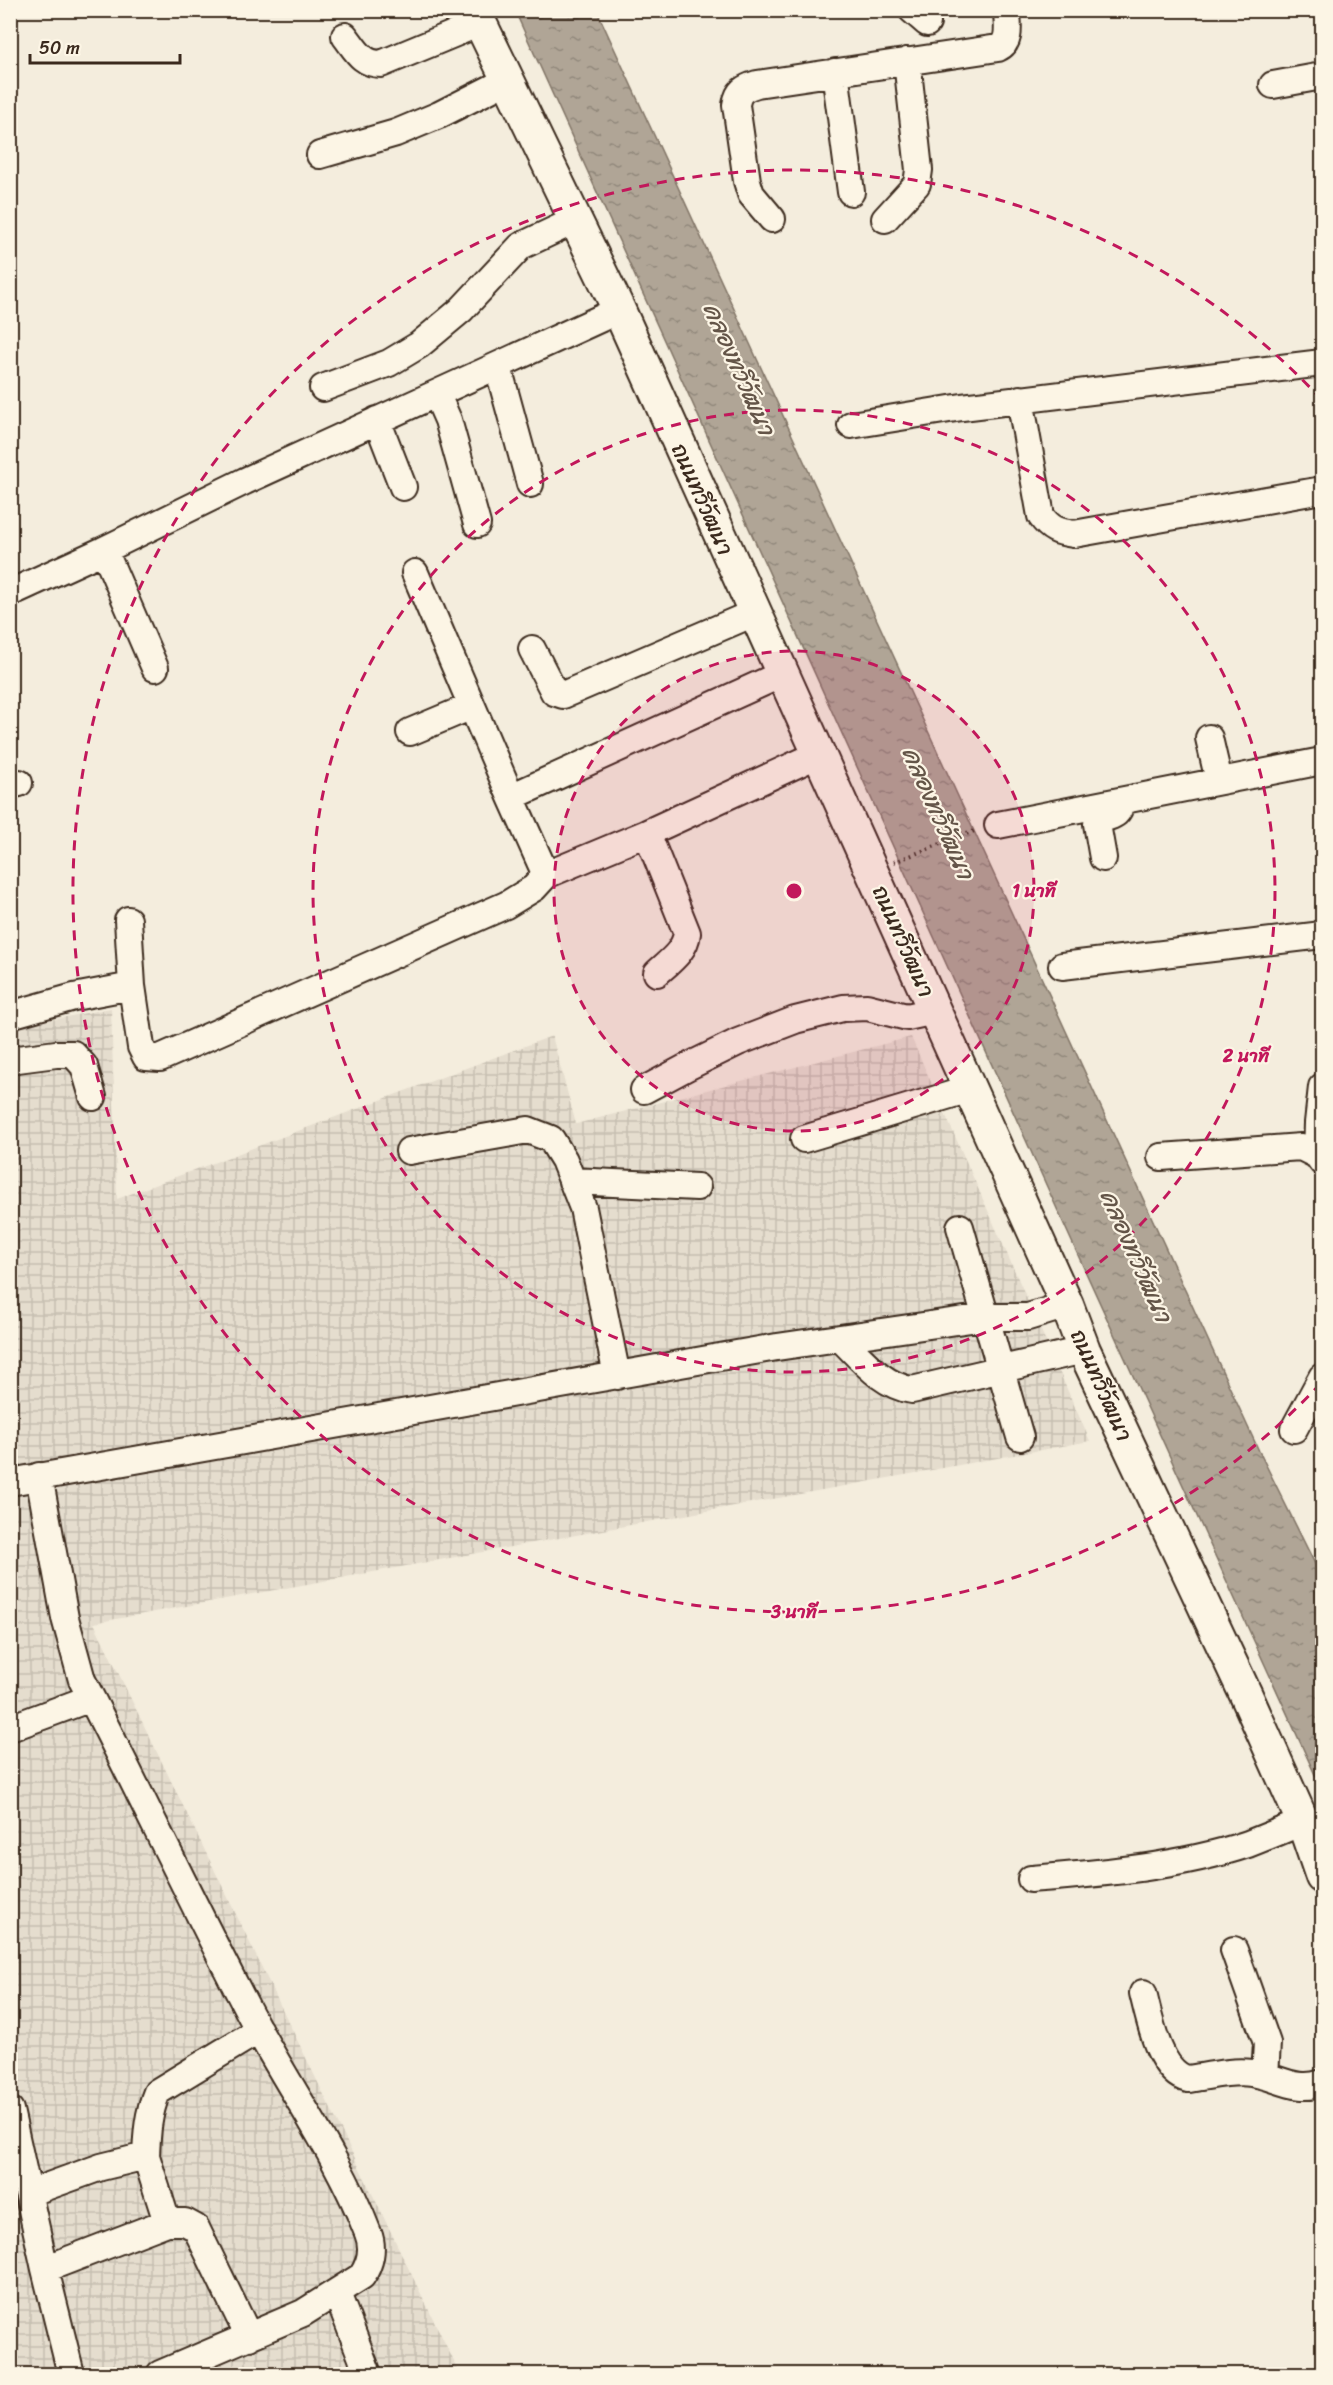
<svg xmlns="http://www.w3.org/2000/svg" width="1333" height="2385" font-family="Sriracha,'Playpen Sans Thai',sans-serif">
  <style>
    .industrial { fill: url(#industrial-grid) }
    .water { fill: url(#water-ripples); stroke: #817466; stroke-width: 1.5 }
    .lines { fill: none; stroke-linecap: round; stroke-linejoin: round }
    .minor-casing { stroke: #3b2a1e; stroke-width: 30 }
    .major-casing { stroke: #3b2a1e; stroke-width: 36 }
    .path { stroke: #3b2a1e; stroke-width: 4; stroke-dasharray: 1.5 4.5; stroke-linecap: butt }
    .minor { stroke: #fcf5e5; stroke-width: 26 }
    .major { stroke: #fcf5e5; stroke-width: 32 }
    .ring { fill: none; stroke: #c2185b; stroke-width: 3; stroke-dasharray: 10 8 }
    .labels { text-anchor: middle; stroke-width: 4.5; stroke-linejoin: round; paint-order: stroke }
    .street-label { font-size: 22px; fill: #3b2a1e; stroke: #fcf5e5 }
    .water-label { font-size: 24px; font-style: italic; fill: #645548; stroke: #fcf5e5 }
    .centre { fill: #c2185b; stroke: #fcf5e5; stroke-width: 3 }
    .ring-label { font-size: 18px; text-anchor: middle; font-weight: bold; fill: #c2185b; stroke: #fcf5e5; stroke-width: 4.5; stroke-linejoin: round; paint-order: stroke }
  </style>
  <defs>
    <pattern id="industrial-grid" width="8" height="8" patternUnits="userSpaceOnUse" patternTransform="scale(1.5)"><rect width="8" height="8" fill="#e5ddce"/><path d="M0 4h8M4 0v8" fill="none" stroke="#c5beb0"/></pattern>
    <pattern id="water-ripples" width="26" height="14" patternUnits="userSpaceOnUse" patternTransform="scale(1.5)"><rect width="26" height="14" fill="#b0a596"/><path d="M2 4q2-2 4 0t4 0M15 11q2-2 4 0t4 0" fill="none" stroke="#90877a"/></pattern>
  </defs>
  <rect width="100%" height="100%" fill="#f4eddd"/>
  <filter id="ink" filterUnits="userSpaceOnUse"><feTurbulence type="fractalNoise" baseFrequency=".0167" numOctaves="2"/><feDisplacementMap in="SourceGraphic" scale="12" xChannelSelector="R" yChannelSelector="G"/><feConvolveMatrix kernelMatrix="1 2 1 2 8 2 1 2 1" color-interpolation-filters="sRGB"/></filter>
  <g filter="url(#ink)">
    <path class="industrial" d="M111 1008 117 1199 552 1036 576 1124 911 1037 1090 1441 94 1623 460 2374H11V1028Z"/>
    <path class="water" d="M515 11H597L1259 1451 1322 1578V1790L1077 1253Z"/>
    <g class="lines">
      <defs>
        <path id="minor" d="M912 10 927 23
          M345 36C356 50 362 64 381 64L480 23
          M835 72 851 192
          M1273 85 1322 76
          M320 155 396 133 439 115 508 80
          M772 219 751 194 747 181 736 105C738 91 744 88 757 84L998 48C1012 42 1007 23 1007 10
          M885 219 917 184 919 170 907 61
          M498 367 530 484
          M323 388 389 363 419 345 461 310 521 246 576 220
          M437 395 448 420 477 524
          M1020 399 1041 516C1050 529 1058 532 1074 534L1322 490
          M377 420 403 487
          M851 425 962 407 1322 363
          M104 550 245 481 619 310
          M415 573 511 797 782 674
          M10 593 104 550 155 668
          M532 649 554 692 563 695 754 613
          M410 732 472 706
          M1209 738 1219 781
          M10 785 19 783
          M511 797 546 875 647 833 819 754
          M998 825 1322 761
          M647 833 687 933C685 951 670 961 657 973
          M1103 858 1097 824C1105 814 1119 819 1120 804
          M128 920 132 986
          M1062 966 1322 935
          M10 1015 74 997 132 986 141 1047 146 1057 160 1058 506 905 534 888 546 875
          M10 1060 56 1054H73L84 1066 93 1097
          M644 1090 687 1067 738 1042 795 1020 843 1008 867 1007 907 1017 935 1011
          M804 1139 970 1089
          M409 1151 528 1130 551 1139 564 1160 583 1208 617 1376
          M1317 1155 1318 1123 1322 1087
          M1161 1157 1301 1147 1317 1155 1322 1162
          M572 1181 697 1187
          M960 1227 1020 1437
          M840 1338C861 1358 882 1386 912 1390L1084 1350
          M1294 1429 1322 1377
          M39 1476 65 1618 82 1680C142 1796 197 1914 258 2029 295 2097 340 2160 368 2233 374 2248 370 2264 362 2276L303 2313 160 2374
          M10 1482 777 1347 985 1317H1028L1067 1305
          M10 1728 91 1698
          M1031 1879C1103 1873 1179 1867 1248 1844 1266 1837 1285 1829 1303 1822
          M1234 1950 1267 2043 1265 2076
          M1143 1993C1149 2017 1159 2073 1188 2079 1191 2079 1198 2077 1201 2077 1218 2074 1235 2071 1252 2073 1276 2076 1297 2093 1322 2083
          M10 2110 45 2269 71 2374
          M146 2156C147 2133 148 2114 157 2092L259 2030
          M29 2193 101 2167 146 2156 167 2222 45 2269
          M167 2222H185L196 2228 249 2337
          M337 2293 368 2374"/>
        <path id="major" d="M474 10 619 310 1067 1305 1084 1350 1246 1695 1303 1822 1322 1877"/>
      </defs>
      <use href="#minor" class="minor-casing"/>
      <use href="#major" class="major-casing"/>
      <path class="path" d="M894 862 977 830"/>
      <use href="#minor" class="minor"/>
      <use href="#major" class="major"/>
    </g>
  </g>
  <circle cx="794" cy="891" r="240" fill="#c2185b" fill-opacity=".12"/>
  <g class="ring">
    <circle cx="794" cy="891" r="240"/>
    <circle cx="794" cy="891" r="481"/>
    <path d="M1321 1383A721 721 0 1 1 1321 399"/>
  </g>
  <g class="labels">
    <g class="street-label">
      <text transform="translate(703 499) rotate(66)" y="8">ถนนทวีวัฒนา</text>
      <text transform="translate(904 941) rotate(66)" y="8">ถนนทวีวัฒนา</text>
      <text transform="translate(1102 1385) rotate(66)" y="8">ถนนทวีวัฒนา</text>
    </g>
    <g class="water-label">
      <text transform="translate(739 369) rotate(66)" y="8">คลองทวีวัฒนา</text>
      <text transform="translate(938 813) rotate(66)" y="8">คลองทวีวัฒนา</text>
      <text transform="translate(1136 1256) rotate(66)" y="8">คลองทวีวัฒนา</text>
    </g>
  </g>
  <circle cx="794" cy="891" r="9" class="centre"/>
  <g class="ring-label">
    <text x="1034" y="897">1 นาที</text>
    <text x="1246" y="1062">2 นาที</text>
    <text x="794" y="1618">3 นาที</text>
  </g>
  <rect width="1333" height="2385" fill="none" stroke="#fcf5e5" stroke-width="36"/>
  <rect x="18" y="18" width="1297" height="2349" fill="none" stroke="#3b2a1e" stroke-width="2" filter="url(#ink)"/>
  <path d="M30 54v9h150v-9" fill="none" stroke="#3b2a1e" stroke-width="3"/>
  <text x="39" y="54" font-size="18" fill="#3b2a1e" stroke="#fcf5e5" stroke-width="4.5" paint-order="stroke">50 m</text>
</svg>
